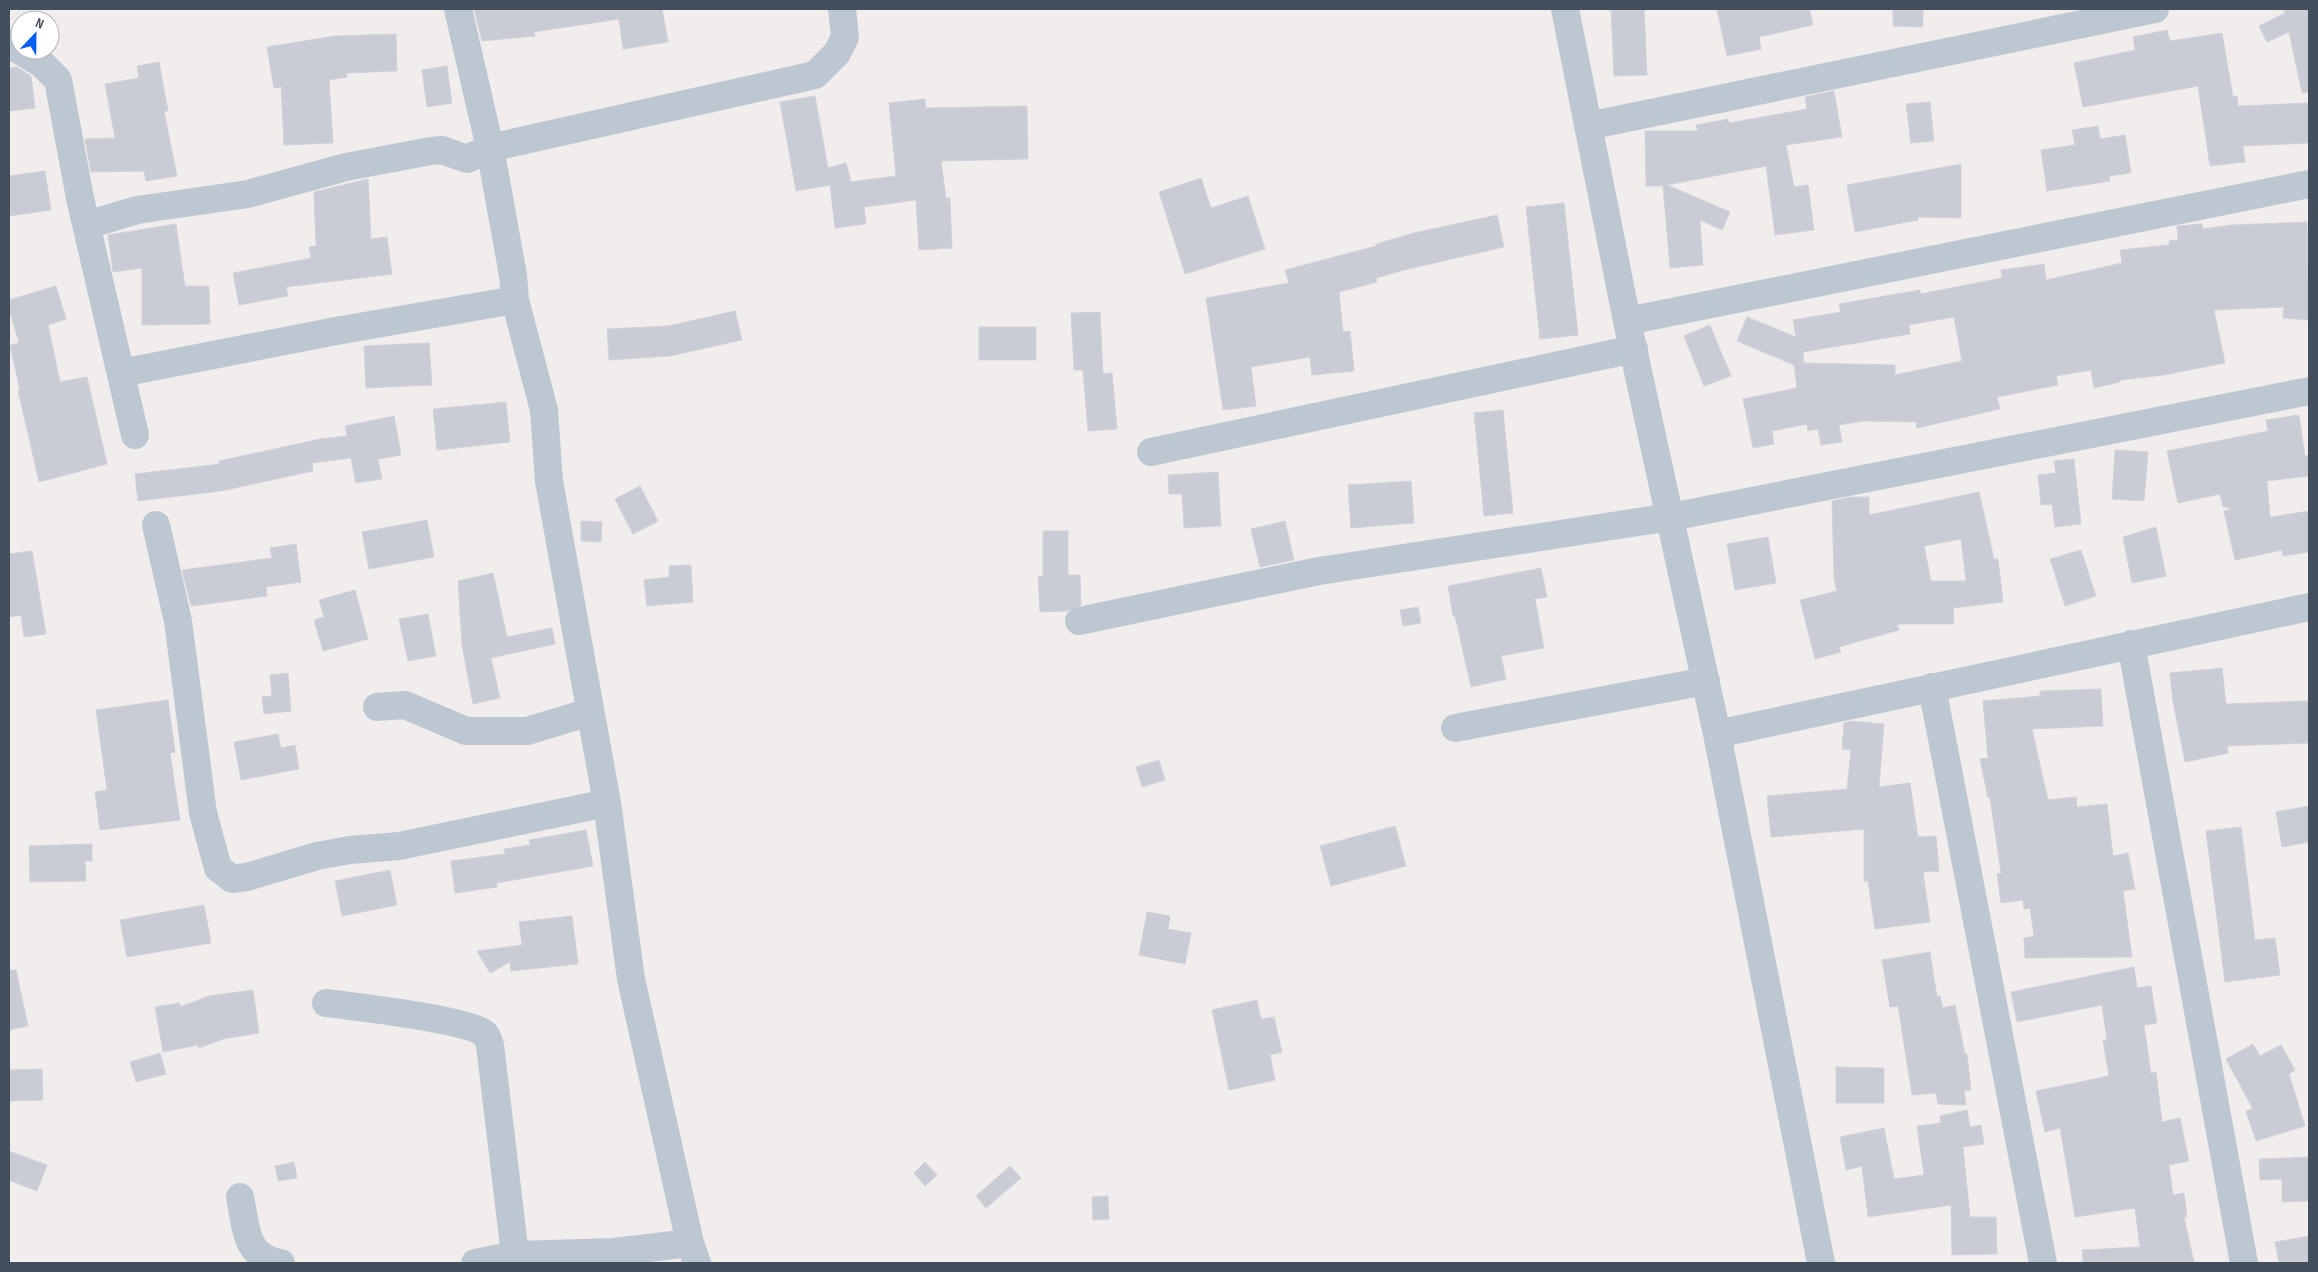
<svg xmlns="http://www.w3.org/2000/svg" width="2318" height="1272" font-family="'Sofia Sans Condensed',sans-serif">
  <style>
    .building { fill: #c9ccd4; stroke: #d1d3da; fill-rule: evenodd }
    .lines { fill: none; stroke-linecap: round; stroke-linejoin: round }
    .minor { stroke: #bcc7d1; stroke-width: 28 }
  </style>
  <rect width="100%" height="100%" fill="#f1eded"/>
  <path class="building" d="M474 9H662L668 42 623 49 619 19 534 32 535 36 482 41Z
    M1611 9H1644L1647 75 1614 76Z
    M1717 9H1809L1813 25 1759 37 1761 49 1727 56Z
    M1893 9H1923V27L1893 26Z
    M2284 9H2309V92L2302 93 2289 32 2267 42 2259 26 2285 13Z
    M2167 30 2170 41 2222 33 2233 97 2237 96 2238 106 2309 103V143L2243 146 2245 162 2210 166 2198 86 2083 107 2074 63 2135 50 2133 37Z
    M396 34 397 71 346 73 347 77 329 80 333 143 284 145 281 87 274 88 267 47 335 36Z
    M159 62 168 111H164L177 176 146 181 144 171 91 172 85 139 115 138 105 84 139 78 137 66Z
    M447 66 452 103 427 107 422 70Z
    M17 67 31 76 35 108 9 111V68Z
    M1834 91 1842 137 1786 145 1794 187 1808 185 1814 230 1775 235 1766 166 1667 185 1730 212 1722 230 1700 220 1703 265 1670 268 1663 186H1646L1645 131H1698L1696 125 1728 119 1729 123 1807 109 1805 97Z
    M815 96 828 168 846 163 851 182 896 176 889 103 925 99 926 108 1027 106 1028 159 941 161 946 198H950L952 248 919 250 916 200 864 207 866 224 835 228 830 185 796 191 780 102Z
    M1930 102 1934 141 1911 143 1906 104Z
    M2098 126 2100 139 2125 135 2131 173 2109 176 2110 181 2047 191 2041 150 2075 145 2072 130Z
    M1961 164V218L1918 217V220L1855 232 1847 185Z
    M45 171 51 210 9 216V176Z
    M1201 178 1211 208 1248 196 1265 249 1185 274 1159 192Z
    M368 179 371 239 387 237 392 274 286 287 288 296 239 305 233 273 311 258 309 247 316 246 314 192Z
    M1564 203 1578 335 1540 339 1526 207Z
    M1497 215 1504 247 1404 270 1376 278 1377 282 1339 292 1343 332 1350 331 1354 371 1312 375 1310 357 1251 367 1256 406 1223 410 1206 298 1289 283 1285 270 1376 246V244L1414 233Z
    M2307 222 2309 320 2283 318 2284 307 2214 310 2225 363 2164 375 2120 380V382L2094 388 2091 370 2056 376 2058 385 1997 397 2000 409 1939 423 1917 428 1916 422 1864 421 1839 425 1842 442 1821 445 1818 429 1808 431 1807 424 1772 431 1774 444 1753 448 1743 399 1797 388 1794 365 1737 341 1747 317 1796 337 1793 320 1841 312 1839 304 1920 290V294L2002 278 2001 270 2044 264 2046 280 2122 263 2120 250 2169 245V241L2178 240 2177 226 2202 224 2203 229 2232 225ZM1954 317 1962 361 1895 375V365L1804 363 1803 352 1910 334 1909 325Z
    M176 224 185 286H209L210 324 142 325V268L113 272 108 235Z
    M56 286 66 319 48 325 60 382 87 377 107 464 39 482 18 390H20L10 345 19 343 9 308V300Z
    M735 311 742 340 670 356 609 360 607 329 668 326Z
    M1100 312 1103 374 1112 373 1117 429 1088 431 1083 370H1074L1071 313Z
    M1710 325 1731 376 1704 386 1684 336Z
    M979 327H1036V360H979Z
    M429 343 432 385 366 388 364 346Z
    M506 402 510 442 437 450 433 409Z
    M1503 410 1513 513 1484 516 1474 413Z
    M2299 415 2305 456 2309 455V476L2267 481 2270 517 2309 511V552L2283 556 2282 550 2235 560 2224 511 2229 510V507H2223L2220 494 2178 503 2167 451 2268 431 2266 420Z
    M394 416 401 455 378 459 382 479 356 483 351 458 312 463 313 471 221 491 138 501 135 474 220 464 219 461 320 439 347 436 345 426Z
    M2115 450 2148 452 2144 501 2112 499Z
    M2074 459 2081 524 2055 527 2052 504 2041 505 2038 475 2056 473 2054 461Z
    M1218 472 1221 526 1184 528 1182 494H1169L1168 475Z
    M1411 481 1414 523 1351 528 1348 485Z
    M640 486 658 521 633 534 615 499Z
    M1979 492 1994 559H1998L2003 602 1953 608 1954 624H1897L1899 630 1839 647 1841 652 1815 659 1800 600 1837 591 1834 578 1832 501 1851 497H1869V515ZM1961 539 1966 581H1931L1924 546Z
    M427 520 434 557 369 569 362 532Z
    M581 521 602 522 601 542 581 541Z
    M1285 521 1294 560 1260 567 1251 529Z
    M2156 527 2166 576 2132 583 2123 537Z
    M1043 531H1068V575H1080L1081 605 1067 611 1040 612 1038 576H1043Z
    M1768 537 1776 583 1735 590 1727 544Z
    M296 544 301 582 266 587 267 596 191 606 182 570 272 558 270 548Z
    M2081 550 2096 596 2065 606 2050 559Z
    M32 551 46 634 24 637 21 615 9 617V554Z
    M691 565 693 602 647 606 644 580 669 577V566Z
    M1541 568 1547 597 1535 599 1544 648 1501 656 1506 679 1471 687 1455 616H1453L1448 586Z
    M493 573 507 637 552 628 555 644 491 658 500 698 473 704 462 645 458 581Z
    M355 590 368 639 323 651 314 620 324 617 319 600Z
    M1418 607 1421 623 1403 626 1400 610Z
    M428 614 436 656 408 661 399 619Z
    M2222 668 2226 704 2309 701V743L2227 746 2228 753 2185 762 2173 702 2170 673Z
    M288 673 291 711 264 714 262 697 272 696 270 675Z
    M2101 689 2103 726 2032 729 2048 800 2076 797 2077 807 2107 804 2113 856 2128 853 2135 889 2123 891 2132 957 2025 958 2024 938 2034 936 2030 908 2024 909 2023 900 2001 903 1997 874 2001 873 1990 798H1988L1980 759 1988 758 1983 701 2040 696V691Z
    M168 700 175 752 170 753 180 820 100 830 95 792 107 790 96 710Z
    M1851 721 1884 724 1879 787 1910 783 1918 837 1936 836 1939 871 1923 872 1930 922 1875 929 1868 881H1864V829L1771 837 1767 796 1847 789 1851 750 1842 749 1844 723Z
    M278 734 281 748 295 745 299 769 241 780 234 742Z
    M1159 760 1165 780 1142 787 1136 767Z
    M2309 806V842L2282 847 2276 812Z
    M1395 826 1406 866 1331 886 1320 846Z
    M2241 827 2255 940 2275 938 2280 975 2225 982 2206 831Z
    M586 830 593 866 497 883V887L455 893 451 861 505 854 504 849 530 845 529 840Z
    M92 844V861H85L86 881 30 882 29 846Z
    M390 870 397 905 342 916 335 881Z
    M204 905 211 943 127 957 120 920Z
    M1147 912 1170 916 1168 929 1191 933 1185 964 1139 955Z
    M572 916 578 964 511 971 510 962 490 973 477 951 522 945 519 922Z
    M1930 952 1937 997 1940 996 1943 1008 1955 1005 1965 1054H1967L1971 1090 1964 1091 1966 1105 1938 1104 1936 1093 1912 1095 1898 1006 1890 1007 1882 960Z
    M2134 967 2137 988 2151 986 2157 1023 2144 1025 2151 1073 2156 1072 2162 1122 2180 1118 2189 1161 2169 1165 2173 1195 2184 1193 2187 1217H2184L2194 1263H2083L2082 1250 2140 1247 2135 1208 2075 1217 2060 1128 2045 1132 2036 1091 2109 1076 2103 1040H2107L2102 1005 2017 1022 2011 992Z
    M9 970H16L28 1026 9 1030Z
    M253 990 259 1033 223 1039 199 1048 198 1045 163 1052 155 1007 180 1003V1007L209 996Z
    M1257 1000 1261 1019 1274 1017 1282 1052 1270 1055 1275 1080 1229 1090 1212 1010Z
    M2253 1044 2260 1056 2281 1045 2295 1070 2289 1074 2305 1126 2256 1141 2246 1111 2253 1109 2226 1059Z
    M160 1053 166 1074 136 1082 130 1062Z
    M1836 1067 1884 1068V1103H1836Z
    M42 1069 43 1100 9 1101V1070Z
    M1967 1110 1970 1127 1981 1125 1984 1144 1963 1147 1970 1217H1996L1997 1254 1952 1255 1951 1205 1868 1217 1862 1166 1846 1170 1840 1137 1884 1128 1894 1179 1924 1175 1917 1126 1941 1123 1940 1116Z
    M9 1151 47 1165 37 1191 9 1180Z
    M2309 1157V1201L2282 1202V1179L2260 1180 2259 1159Z
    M294 1162 297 1178 278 1181 275 1166Z
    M925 1162 937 1175 925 1186 914 1173Z
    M1010 1166 1021 1178 986 1208 976 1196Z
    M1108 1196 1109 1219 1093 1220 1092 1197Z
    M2309 1236V1263H2279L2275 1242Z"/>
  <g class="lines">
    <path class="minor" d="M458 9 490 148 513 275 515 300 544 410 549 481 607 803 631 979 690 1243 697 1263
      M1565 9 1627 321 1717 734 1821 1263
      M9 44 42 64 58 80 80 198 135 435
      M1588 126 2155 9
      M87 225 137 210 248 194 346 167 431 151 442 150 467 159 490 148 815 75 837 53 845 37 842 9
      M1627 321 2309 184
      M121 373 336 331 515 300
      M1151 452 1634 349
      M156 525 178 621 203 813 218 868 232 879 247 877 317 856 350 850 399 846 607 803
      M1079 621 1319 571 1671 517 2309 391
      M2131 644 2244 1263
      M1932 687 2043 1263
      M377 707 405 705 466 731H527L590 712
      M1455 728 1706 681
      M1717 734 2309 607
      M326 1003C351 1006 472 1020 485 1034 487 1036 489 1042 490 1045L515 1255
      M240 1197C246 1227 245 1258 281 1263
      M475 1263 515 1255 614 1252 690 1243"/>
  </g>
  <rect width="2318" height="1272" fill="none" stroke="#444f5d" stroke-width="20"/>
  <g transform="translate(35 35) rotate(22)"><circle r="24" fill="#ffffff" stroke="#b4b9be"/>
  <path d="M0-4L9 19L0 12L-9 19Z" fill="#075ef1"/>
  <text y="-8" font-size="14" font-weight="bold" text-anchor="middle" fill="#444f5d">N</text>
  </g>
</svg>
